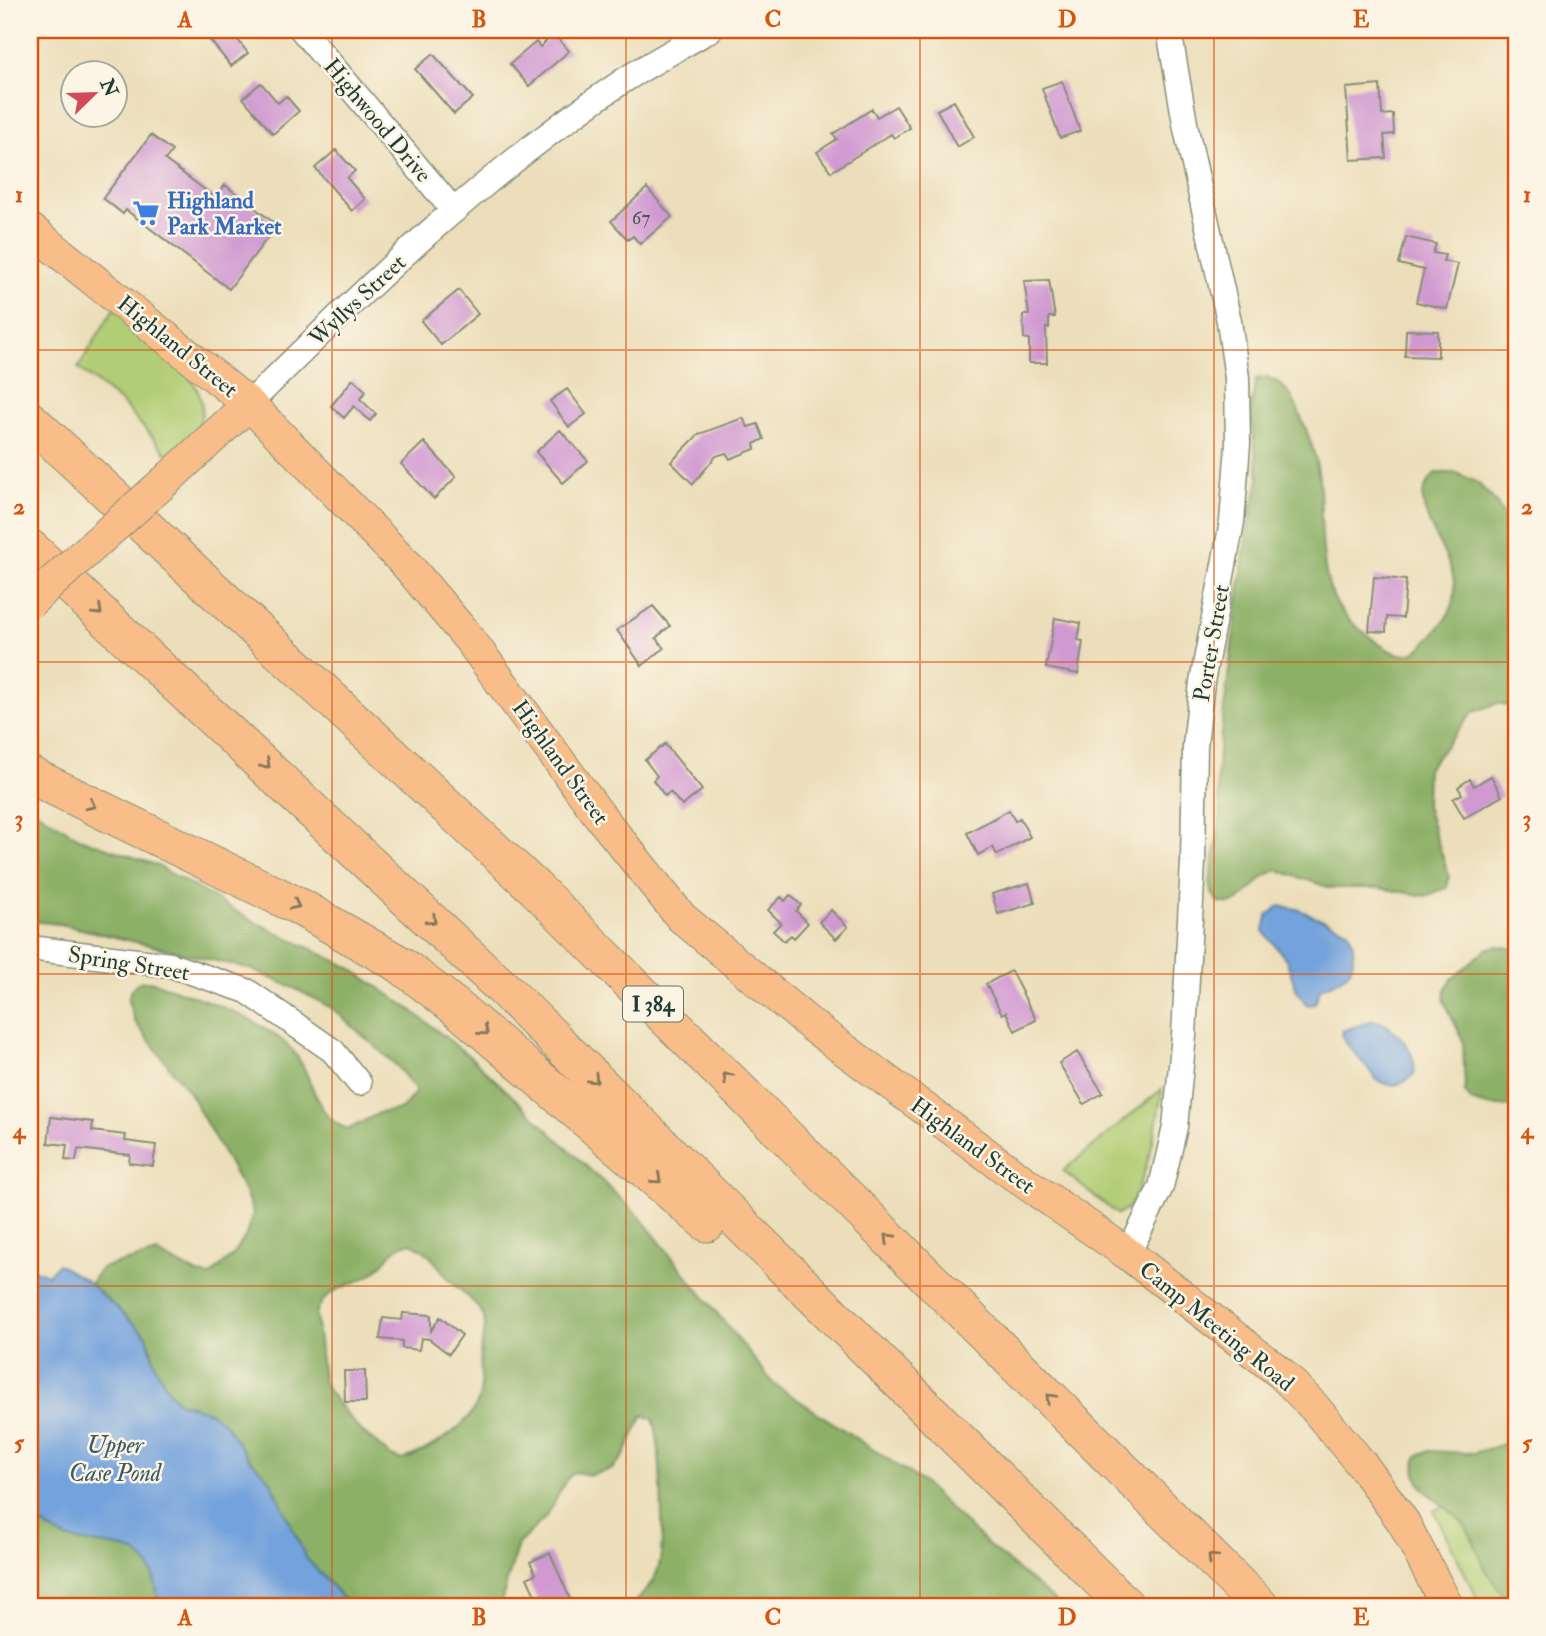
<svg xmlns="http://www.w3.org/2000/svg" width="1546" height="1636" font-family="'IM FELL Double Pica',serif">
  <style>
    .green { fill: #b1cd74; stroke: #688554; stroke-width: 2 }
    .forest { fill: #8cb066; stroke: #56764d; stroke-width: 2; fill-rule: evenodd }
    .water { fill: #73a2dc; stroke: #497088; stroke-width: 2 }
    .building { fill: #d099d1 }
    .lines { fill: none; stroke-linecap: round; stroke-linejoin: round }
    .minor-casing { stroke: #868e77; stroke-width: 27 }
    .major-casing { stroke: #868e77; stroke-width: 34 }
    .highway-casing { stroke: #868e77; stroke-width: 39 }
    .minor { stroke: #fff; stroke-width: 24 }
    .major { stroke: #f9bd89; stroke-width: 32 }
    .highway { stroke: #f9bd89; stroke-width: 37 }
    .major-bridge-casing { stroke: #868e77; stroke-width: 34; stroke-linecap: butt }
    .major-bridge { stroke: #f9bd89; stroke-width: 32 }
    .oneway { stroke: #81775a }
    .grid { fill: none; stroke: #d45610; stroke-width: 2; stroke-opacity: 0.55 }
    .labels { text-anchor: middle; stroke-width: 5; stroke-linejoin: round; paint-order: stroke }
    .number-label { font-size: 19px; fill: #4b545b }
    .shield { fill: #fcf5e5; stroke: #617469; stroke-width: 2 }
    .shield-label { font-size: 21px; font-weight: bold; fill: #1f3d34 }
    .street-label { font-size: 23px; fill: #1f3d34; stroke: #fcf5e5 }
    .shop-label { font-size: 23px; font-weight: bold; fill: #366cbe; stroke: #fcf5e5; text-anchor: start }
    .water-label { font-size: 24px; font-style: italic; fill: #385b66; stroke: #fcf5e5 }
    .neatline { fill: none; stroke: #d45610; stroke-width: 2.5 }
    .grid-label { font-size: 23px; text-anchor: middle; font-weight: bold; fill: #d45610 }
  </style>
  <rect width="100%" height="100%" fill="#fcf5e5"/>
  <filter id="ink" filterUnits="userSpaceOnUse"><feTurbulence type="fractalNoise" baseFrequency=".0143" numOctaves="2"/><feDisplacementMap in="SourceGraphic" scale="14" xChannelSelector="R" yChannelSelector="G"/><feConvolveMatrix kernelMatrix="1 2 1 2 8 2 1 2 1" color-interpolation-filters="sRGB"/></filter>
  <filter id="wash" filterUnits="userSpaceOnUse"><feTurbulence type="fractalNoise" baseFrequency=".00686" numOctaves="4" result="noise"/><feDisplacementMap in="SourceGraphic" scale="28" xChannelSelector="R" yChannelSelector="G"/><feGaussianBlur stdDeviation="1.57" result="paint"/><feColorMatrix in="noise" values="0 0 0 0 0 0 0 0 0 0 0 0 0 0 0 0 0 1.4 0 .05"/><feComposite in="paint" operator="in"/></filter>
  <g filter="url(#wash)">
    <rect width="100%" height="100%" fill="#ecdeba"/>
    <path class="green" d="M114 308C143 333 218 380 199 424 193 437 181 447 170 457L121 402 78 368Z
      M1162 1089C1156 1132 1149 1171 1128 1209L1117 1214 1063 1171Z
      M1516 1467V1606H1481L1434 1511Z"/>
    <path class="forest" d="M1267 377C1286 384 1293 397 1300 415 1308 433 1315 452 1318 471 1326 519 1311 593 1356 626 1377 642 1404 672 1427 641 1435 631 1445 623 1450 611 1469 574 1427 536 1423 501 1421 490 1429 482 1435 473H1457L1478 483 1495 501 1516 534V708L1498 703 1473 712 1427 769 1426 806 1449 876 1447 888 1425 896 1379 888H1331L1277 870 1266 875 1240 900 1230 904 1218 902 1212 893 1210 882 1221 814 1217 781 1219 748 1246 537 1259 479 1250 412 1256 379Z
      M30 807 79 838 156 865 255 922 349 967 410 1009 474 1060 639 1216 774 1384 921 1481 988 1545 1061 1606H632C643 1594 655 1582 659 1566 665 1546 661 1438 653 1419L643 1415 624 1456 612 1469 591 1475 574 1472 566 1480 547 1516 518 1544 500 1606H350L306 1558 271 1481 246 1455 225 1424 192 1405 180 1403 171 1395 156 1368 147 1336 90 1284 101 1268 157 1253 198 1274 210 1276 234 1254 246 1235 253 1213 245 1192 190 1094 135 1022 128 1001 131 990 139 982 150 981C194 996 258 1015 291 1049 314 1072 313 1120 349 1129L379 1113 402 1109 416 1091 397 1066 332 1008 294 988 250 969 60 924 30 921ZM409 1243C425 1246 438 1266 448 1278 458 1290 475 1299 482 1313 489 1326 481 1341 480 1355 480 1369 483 1384 479 1398 472 1426 427 1451 402 1460L391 1456 357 1427 328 1391 323 1380 316 1314C325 1286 352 1287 372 1274 387 1264 390 1247 409 1243Z
      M1497 946 1516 949V1107L1482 1105 1471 1101 1465 1092 1463 1041 1444 1000 1446 988 1452 979 1486 949Z
      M1516 1440V1606H1510C1503 1593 1493 1583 1486 1570 1478 1556 1475 1539 1465 1526 1448 1502 1406 1492 1417 1456L1428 1451 1474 1453Z
      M30 1523 32 1526 43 1524C83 1563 156 1517 158 1606H30Z"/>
    <path class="water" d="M1279 906 1297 909 1348 930C1355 945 1358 968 1341 979 1335 983 1327 984 1320 989L1315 1004 1307 1005 1297 991 1286 959 1264 932 1267 916Z
      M1374 1020C1395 1025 1418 1052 1414 1074 1404 1085 1390 1089 1377 1080L1343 1039 1342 1031Z
      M58 1264 87 1281 147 1336 156 1368 171 1395 180 1403 210 1412 225 1424 246 1455 271 1481 306 1558 350 1606H158C156 1517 83 1563 43 1524L32 1526 30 1268 48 1275Z"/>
    <g id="blocks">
      <path class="building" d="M208 30H230L248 53 231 66 204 33Z
        M554 34 569 51 529 86 510 64 536 42 540 47Z
        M433 54 473 98 454 114 415 69Z
        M1062 81 1080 131 1060 138 1042 88Z
        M261 83 278 103 286 96 299 111 273 134 243 98Z
        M1380 85 1382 115 1393 114 1394 134 1384 135 1386 158 1351 160 1346 88Z
        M954 101 974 137 957 147 937 110Z
        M896 106 910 128 894 138 891 134 831 172 817 152 837 139 833 134 872 109 877 117Z
        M151 135 172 151 165 160 216 198 225 185 277 225 229 289 126 210 123 214 103 198Z
        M336 150 355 171 347 178 365 199 352 211 315 168Z
        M647 188 672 217 640 244 633 236 628 240 611 221Z
        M1406 237 1436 244 1433 253 1445 255 1443 261 1458 264 1447 309 1416 302 1424 270 1399 264Z
        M1049 280 1055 317H1049V328H1046L1047 363H1029V339H1024L1023 315H1029L1024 281Z
        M459 290 478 314 441 345 421 321Z
        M1406 330 1438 331V357L1405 356Z
        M353 379 366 391 360 399 376 414 370 421 354 406 344 418 331 406Z
        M567 389 586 414 569 427 550 401Z
        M743 418 748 427 758 424 764 439 754 444 755 449 730 459 726 453 716 456 693 484 671 462 699 434Z
        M560 430 588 461 563 483 536 452Z
        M424 442 456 477 434 499 401 464Z
        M1374 577 1406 580 1403 618 1387 617 1386 632 1369 631Z
        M653 606 670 626 656 638 664 648 642 666 617 630Z
        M1055 618 1081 623 1078 640 1083 641 1078 674 1046 668Z
        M665 744 702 790 682 806 670 792 665 796 653 780 657 776 645 760Z
        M1491 776 1502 796 1464 818 1453 799 1462 794 1458 787 1470 779 1474 786Z
        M1009 810 1015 821 1020 818 1030 837 997 855 993 847 978 855 967 833Z
        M1029 883 1035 903 998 914 992 894Z
        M790 895 801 905 796 911 808 923 794 938 791 935 784 941 773 931 781 923 768 910 781 897 785 901Z
        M831 910 848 927 836 939 819 922Z
        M1011 971 1036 1020 1015 1031 1006 1012 1002 1014 986 984Z
        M1077 1052 1103 1093 1084 1104 1059 1063Z
        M51 1117 93 1122 92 1131 126 1135 125 1141 156 1145 153 1166 129 1163 130 1155 78 1149 76 1161 65 1160 67 1145 48 1143Z
        M403 1313 431 1315V1331L440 1317 462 1335 449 1354 429 1339 421 1338 419 1350 402 1348V1341L380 1339 383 1318 402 1320Z
        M344 1371H365L366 1402H345Z
        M550 1553 570 1599 565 1601 568 1606H540L527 1578 536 1574 530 1562Z"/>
    </g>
  </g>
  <g filter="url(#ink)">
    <use href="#blocks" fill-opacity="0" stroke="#868e77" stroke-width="2"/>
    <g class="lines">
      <defs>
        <path id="minor" d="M302 30 454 211
          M249 404C365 288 486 172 623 81 651 63 681 47 710 30
          M30 948 170 965 247 991 333 1051 359 1083
          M1128 1254 1161 1187 1175 1127 1184 1035 1193 862 1195 746 1202 682 1232 522 1238 444 1237 378 1229 321 1186 129 1169 30"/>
        <path id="major" d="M30 229 249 404 406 564 470 640 599 815 681 917 811 1025 1020 1179 1128 1254 1282 1374 1314 1407 1363 1466 1404 1523 1447 1606
          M171 476 249 404"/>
        <path id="highway" d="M30 420 535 888 1260 1606
          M30 548 505 990 1126 1606
          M30 775 300 907 401 965 457 1008 707 1223"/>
      </defs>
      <use href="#minor" class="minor-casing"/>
      <use href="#major" class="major-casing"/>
      <use href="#highway" class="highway-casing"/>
      <use href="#minor" class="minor"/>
      <use href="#major" class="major"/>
      <use href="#highway" class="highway"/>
      <defs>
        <path id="major-bridge" d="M30 602 171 476"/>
      </defs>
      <use href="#major-bridge" class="major-bridge-casing"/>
      <use href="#major-bridge" class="major-bridge"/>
    </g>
    <defs><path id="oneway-chevron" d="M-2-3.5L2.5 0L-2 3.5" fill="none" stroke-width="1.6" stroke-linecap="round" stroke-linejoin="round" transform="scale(1.75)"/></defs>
    <g class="oneway">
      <use href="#oneway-chevron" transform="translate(98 611) rotate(43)"/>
      <use href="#oneway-chevron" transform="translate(266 764) rotate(43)"/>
      <use href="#oneway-chevron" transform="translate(91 805) rotate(26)"/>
      <use href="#oneway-chevron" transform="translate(295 905) rotate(27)"/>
      <use href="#oneway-chevron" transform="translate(432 920) rotate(44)"/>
      <use href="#oneway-chevron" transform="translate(484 1031) rotate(40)"/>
      <use href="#oneway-chevron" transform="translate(727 1077) rotate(-135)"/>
      <use href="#oneway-chevron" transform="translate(594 1079) rotate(45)"/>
      <use href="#oneway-chevron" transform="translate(657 1179) rotate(41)"/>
      <use href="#oneway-chevron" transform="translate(889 1238) rotate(-135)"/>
      <use href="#oneway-chevron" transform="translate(1050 1398) rotate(-135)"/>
      <use href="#oneway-chevron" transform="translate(1212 1558) rotate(-135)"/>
    </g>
  </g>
  <path class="grid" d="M332 30V1606M626 30V1606M920 30V1606M1214 30V1606M30 350H1516M30 662H1516M30 974H1516M30 1286H1516"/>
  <defs>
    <symbol id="supermarket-bare" viewBox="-9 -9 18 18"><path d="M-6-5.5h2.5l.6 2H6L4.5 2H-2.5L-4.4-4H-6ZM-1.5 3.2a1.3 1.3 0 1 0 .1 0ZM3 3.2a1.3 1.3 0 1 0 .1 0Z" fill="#3f7fe0" stroke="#fcf5e5" stroke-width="2.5" paint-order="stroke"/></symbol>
  </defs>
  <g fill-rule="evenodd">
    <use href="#supermarket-bare" x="127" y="194" width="38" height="38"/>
  </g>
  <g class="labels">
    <g class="number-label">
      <text x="641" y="224">67</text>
    </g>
    <rect class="shield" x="623" y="986.5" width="60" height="35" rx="5"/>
    <g class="shield-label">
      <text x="653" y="1011">I 384</text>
    </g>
    <g class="street-label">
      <text transform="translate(378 120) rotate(50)" y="8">Highwood Drive</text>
      <text transform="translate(357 300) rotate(-43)" y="8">Wyllys Street</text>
      <text transform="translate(178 346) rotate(39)" y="8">Highland Street</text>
      <text transform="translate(1211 643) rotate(-80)" y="8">Porter Street</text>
      <text transform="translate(561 762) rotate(54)" y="8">Highland Street</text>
      <text transform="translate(129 963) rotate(9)" y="8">Spring Street</text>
      <text transform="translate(973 1145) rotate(36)" y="8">Highland Street</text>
      <text transform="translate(1217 1326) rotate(39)" y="8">Camp Meeting Road</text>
    </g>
    <g class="shop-label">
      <text x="167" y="208">Highland<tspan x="167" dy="26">Park Market</tspan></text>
    </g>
    <g class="water-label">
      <text x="115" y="1453">Upper<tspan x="115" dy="28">Case Pond</tspan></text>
    </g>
  </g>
  <rect width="1546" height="1636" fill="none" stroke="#fcf5e5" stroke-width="77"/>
  <g transform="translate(94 94) rotate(67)"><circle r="33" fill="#fcf5e5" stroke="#a4ab9e" stroke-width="2"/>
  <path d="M0-5L12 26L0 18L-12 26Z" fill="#d1495b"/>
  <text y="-10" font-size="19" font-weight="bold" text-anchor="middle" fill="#1f3d34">N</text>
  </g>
  <rect x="38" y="38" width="1470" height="1560" class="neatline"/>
  <g class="grid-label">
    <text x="185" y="27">A</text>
    <text x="479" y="27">B</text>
    <text x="773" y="27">C</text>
    <text x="1067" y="27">D</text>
    <text x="1361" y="27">E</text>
    <text x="19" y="202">1</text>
    <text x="1527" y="202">1</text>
    <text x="19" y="514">2</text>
    <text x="1527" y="514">2</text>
    <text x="19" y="826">3</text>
    <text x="1527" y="826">3</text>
    <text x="19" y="1138">4</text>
    <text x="1527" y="1138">4</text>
    <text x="19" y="1450">5</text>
    <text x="1527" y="1450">5</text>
    <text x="185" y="1625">A</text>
    <text x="479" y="1625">B</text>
    <text x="773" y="1625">C</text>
    <text x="1067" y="1625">D</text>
    <text x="1361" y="1625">E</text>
  </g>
</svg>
